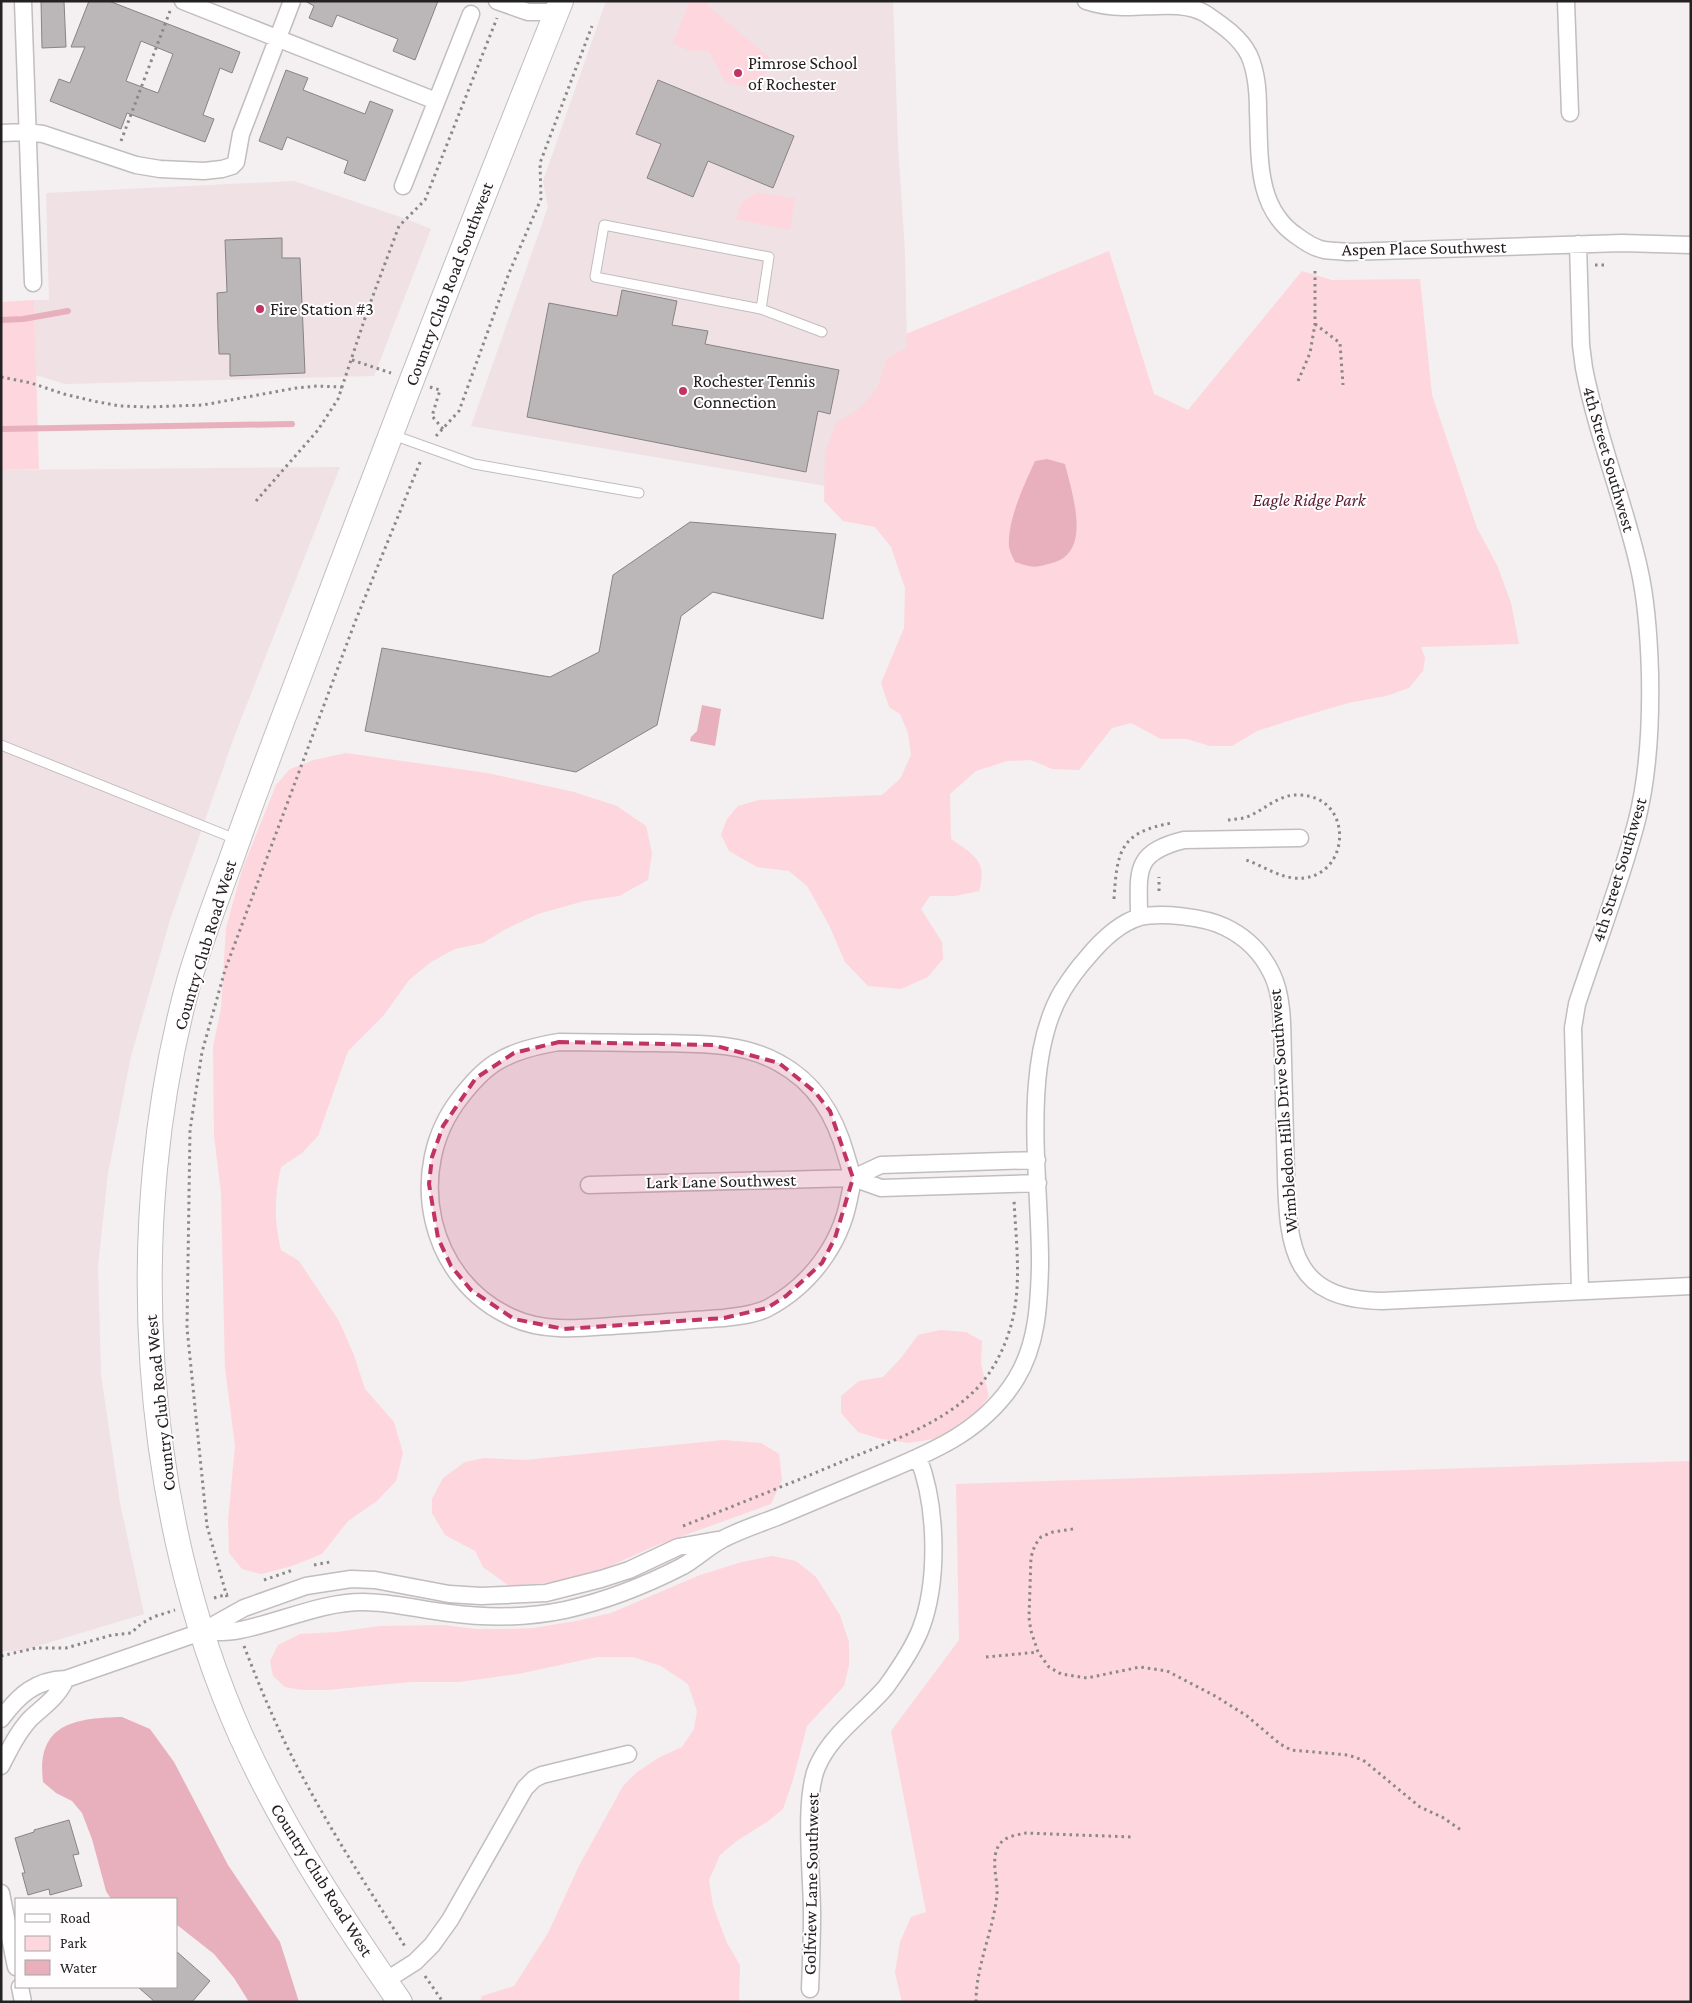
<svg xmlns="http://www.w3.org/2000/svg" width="1692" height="2003" font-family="'Crimson Pro',serif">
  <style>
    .built { fill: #efe1e4 }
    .green { fill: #fed6de }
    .water { fill: #e7b0bc }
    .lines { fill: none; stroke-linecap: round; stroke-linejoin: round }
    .stream { stroke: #e7b0bc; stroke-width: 6 }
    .building { fill: #bbb6b7; stroke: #888384; fill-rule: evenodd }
    .lane-casing { stroke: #c2bdbe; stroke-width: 11 }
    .street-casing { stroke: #c2bdbe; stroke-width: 19 }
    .secondary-casing { stroke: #c2bdbe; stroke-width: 26 }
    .path { stroke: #8b8888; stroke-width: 3; stroke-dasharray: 2.5 4; stroke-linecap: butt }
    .lane { stroke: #fff; stroke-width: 9 }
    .street { stroke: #fff; stroke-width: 16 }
    .secondary { stroke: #fff; stroke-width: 24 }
    .marked { fill: #c03364; fill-opacity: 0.2; stroke: #c03364; stroke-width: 4; stroke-dasharray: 10 6; stroke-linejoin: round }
    .poi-dot { fill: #c03364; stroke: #fffdfe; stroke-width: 2 }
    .labels { text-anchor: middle; stroke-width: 4; stroke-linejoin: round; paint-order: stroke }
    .poi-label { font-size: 18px; fill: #232121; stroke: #fffdfe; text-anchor: start }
    .street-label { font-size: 18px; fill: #232121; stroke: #fffdfe }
    .park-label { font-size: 18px; font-style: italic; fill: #5b1b30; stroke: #fffdfe }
  </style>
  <rect width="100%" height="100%" fill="#f4eff0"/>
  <path class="built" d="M606 1H893L898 145 905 253 907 348 861 492 471 426 548 207 543 181Z
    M294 181 406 219 431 229 374 376 65 384 36 375 34 300H49L46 193Z
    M340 467 234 737 170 920 131 1056 108 1173 98 1266 101 1375 120 1503 144 1614 21 1651H1V470Z"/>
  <path class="green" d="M690 1H707V5L772 60 757 90 725 82 709 51H690L673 43Z
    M757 193 795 198 790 230 736 219 742 202Z
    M1109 251 1154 394 1188 410 1302 271 1332 280 1420 279 1432 395 1477 528 1497 565 1511 603 1519 644 1421 647 1425 658 1423 671 1409 688 1386 696 1348 703 1294 719 1257 731 1232 746H1210L1187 739H1161L1131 723 1112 728 1079 770 1052 769 1031 760 1007 761 976 771 950 794 951 839C974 855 988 861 979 891L955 896H930L921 909 942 942 943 959 928 977 901 989 868 986 845 962 829 925 807 886 789 871 757 867 729 851 721 835 727 819 738 806 759 800 882 795 900 779 911 755 908 733 900 714 889 707 881 683 904 628 905 588 891 547 875 527 843 521 824 501 825 453 836 423 859 409 877 389 887 358 907 348 906 334Z
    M34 300 39 469 1 470V302Z
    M346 753 487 773 574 792 617 806 646 826 652 853 648 880 619 896 584 901 538 914 504 930 483 943 455 949 431 962 409 980 384 1015 348 1051 318 1136 302 1153 281 1167C274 1197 274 1221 281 1250L299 1261 339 1321 354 1355 365 1389 394 1422 403 1453 396 1481 377 1501 348 1521 322 1554 289 1567 261 1574 242 1569 229 1553 228 1520 235 1446 225 1368 221 1193 214 1135 213 1047 221 1008 226 928 242 870 276 785 290 769 314 760Z
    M940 1330 966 1332 982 1341 981 1364 989 1396 975 1415 940 1438 908 1443 877 1438 858 1432 841 1413V1396L859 1381 883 1377 901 1358 918 1335Z
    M723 1440 761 1443 779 1454 782 1480 771 1504 655 1546 608 1567 554 1582 509 1586 483 1567 475 1551 445 1535 432 1513V1499L443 1478 465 1462 484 1458 525 1460Z
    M1691 1461V2002H902L895 1973 900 1942 911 1917 926 1912 891 1731 959 1640 956 1484Z
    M772 1556 796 1561 816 1577 840 1615 849 1642V1665L844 1686 807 1726 793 1780 783 1809 767 1822 738 1840 720 1855 709 1880 713 1906 727 1943 740 1965 739 2002H480L482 1996 514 1986 548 1933 580 1864 623 1786 637 1772 660 1757 682 1747 694 1729 697 1711 688 1684 661 1666 633 1657H597L518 1674 459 1682H411L327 1690H301L285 1687 273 1676 270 1661 278 1645 300 1634 337 1632 380 1626 444 1625 476 1629H508L533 1628 576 1621 611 1613 700 1575 742 1562Z"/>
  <path class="water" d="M1047 459 1065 464C1072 493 1093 553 1052 563 1034 568 1033 568 1015 562 1013 558 1010 552 1009 547 1007 521 1024 485 1035 461Z
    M702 705 721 709 715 746 690 741 691 737 697 731Z
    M122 1717 150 1729 174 1762 228 1865 280 1942 299 2002H249L234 1978 214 1954 176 1924V1899H111L106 1891 92 1839 82 1813 72 1801 56 1793 43 1782C36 1724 74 1718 122 1717Z"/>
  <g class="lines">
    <path class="stream" d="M1 320 23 319 68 311
      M1 429 292 424"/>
  </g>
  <path class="building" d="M41 1H64L66 47 42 48Z
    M89 1H109L240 52 232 73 220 68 203 115 214 119 205 142 127 113 121 129 50 101 59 79 70 83 85 47H71ZM141 41 173 54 158 93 126 81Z
    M305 1H438L415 60 393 51 398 39 337 15 332 27 309 18 314 6Z
    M286 70 308 78 303 90 365 114 370 101 393 110 365 181 344 173 348 161 287 137 282 150 259 141Z
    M658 80 794 136 773 188 708 161 693 197 647 178 661 144 636 134Z
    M282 238V258H300L305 373 230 376V354H219L218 330 217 293 227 292 225 240Z
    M622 290 677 301 672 325 708 331 705 344 839 370 830 414 818 411 806 472 527 417 549 303 617 316Z
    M690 522 836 534 823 619 713 592 681 616 657 725 576 772 365 731 382 648 550 677 599 652 613 575Z
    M69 1820 79 1854 73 1855 82 1886 50 1895 49 1889 28 1895 22 1873H25L15 1838 34 1832V1830Z
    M176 1951 210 1981 192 2002H155L138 1987H176Z"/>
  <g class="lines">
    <defs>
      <path id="lane" d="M604 225 769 257 761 309 595 277Z
        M761 309 822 332
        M393 435 474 464 639 493
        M1 745 238 840"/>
      <path id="street" d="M23 1 33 283
        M183 1 436 101
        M497 1 528 12H557
        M1086 1C1098 5 1111 7 1123 7 1148 8 1183 0 1206 14 1222 25 1240 37 1249 55 1257 73 1258 92 1258 111 1260 155 1255 208 1297 236 1305 242 1314 248 1324 250 1331 251 1339 251 1347 252L1622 243 1691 245
        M1566 1 1570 113
        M1 133 27 132 43 134 136 165 160 169 204 171 222 169 232 166 236 162 241 134 292 1
        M403 186 471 14
        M1578 244 1581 345 1584 368C1597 436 1624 501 1639 568 1647 603 1649 638 1650 674 1651 723 1649 772 1637 820 1621 882 1597 943 1577 1004L1573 1028 1580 1291
        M1139 917C1139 872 1132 853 1184 840L1300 838
        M559 1042C592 1042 624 1043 657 1043 698 1044 742 1042 779 1063 816 1083 835 1116 846 1155 848 1162 851 1170 852 1177 853 1184 850 1193 849 1199 840 1246 809 1286 768 1308 754 1315 738 1316 724 1318 691 1320 658 1323 625 1325 588 1327 548 1334 513 1318 428 1281 404 1170 460 1098 470 1085 481 1072 495 1063 514 1051 536 1046 559 1042Z
        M853 1178 881 1165 1037 1160
        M589 1185 853 1178 881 1188 1038 1183
        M201 1632C214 1632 228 1633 240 1630 281 1622 321 1602 363 1602 392 1602 421 1610 449 1613 487 1618 527 1618 565 1610 605 1601 646 1585 683 1566 697 1558 709 1546 723 1539 740 1530 759 1524 777 1517 813 1502 848 1487 884 1472 937 1450 985 1429 1016 1379 1037 1345 1039 1305 1040 1266 1041 1183 1019 1063 1063 990 1070 979 1078 968 1086 959 1099 943 1119 923 1140 917 1161 912 1205 917 1225 927 1246 937 1262 953 1272 974 1284 999 1282 1033 1283 1060 1284 1099 1285 1137 1286 1176 1288 1251 1294 1299 1382 1301L1691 1286
        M1 1719C19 1695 35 1680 66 1679L201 1632 244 1608 306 1586 351 1579 375 1580 449 1594 481 1596 546 1593 601 1579 629 1570 678 1547 717 1540
        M1 1766C9 1750 18 1732 30 1719 45 1705 57 1698 66 1679
        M1 1893 16 1967
        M385 1981 415 1962 432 1945 450 1920 525 1788 534 1779 542 1775 628 1754
        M20 1987 23 2002
        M810 1989C811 1964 812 1939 812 1914 812 1875 803 1800 817 1767 831 1734 864 1713 886 1687 899 1669 913 1649 921 1628 939 1580 937 1505 918 1457"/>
      <path id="secondary" d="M400 2002C341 1917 284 1831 241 1736 140 1510 123 1220 189 981 201 940 216 900 231 860 258 783 288 706 317 629 396 419 477 210 561 1"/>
    </defs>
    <use href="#lane" class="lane-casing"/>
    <use href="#street" class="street-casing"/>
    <use href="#secondary" class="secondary-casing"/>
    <path class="path" d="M121 141 170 11
      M1595 265H1607
      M1315 324 1340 343 1343 385
      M352 360 391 373
      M1 377 31 383 64 394 93 401 120 406 147 407 203 405 296 388 317 386 343 387
      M1298 381 1310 353 1315 324V269
      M430 387 440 390 432 416 443 429
      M436 436 459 411 509 273 541 199 540 163 592 26
      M256 501 318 430 338 399 368 309 399 226 425 200 497 18
      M1228 820C1234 819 1241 819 1247 817 1265 810 1278 794 1299 795 1357 796 1351 884 1293 878 1274 875 1260 864 1243 859
      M1159 891V877
      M1114 899C1117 851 1120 832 1172 823
      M683 1526C736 1505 789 1484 841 1462 888 1442 945 1424 980 1385 993 1370 1003 1351 1009 1332 1023 1290 1016 1243 1014 1200
      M1073 1529 1053 1532 1041 1537 1035 1545 1031 1557 1029 1618 1031 1631 1038 1652 1049 1667 1061 1674 1087 1678 1140 1667 1167 1671 1217 1697 1247 1716 1280 1744 1291 1750 1348 1755 1363 1760 1420 1807 1442 1817 1461 1830
      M314 1565 330 1562
      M264 1580 293 1570
      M227 1597 207 1526 187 1328 190 1130 202 1052 225 970 355 622 421 460
      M214 1598 228 1594
      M244 1646C262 1693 282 1740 307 1785 337 1841 372 1894 406 1948
      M1 1656 36 1648H66L112 1635 131 1633 141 1624 153 1617 175 1610
      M986 1657 1038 1652
      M425 1976 443 2002
      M976 2002C976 1965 993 1932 997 1895 998 1879 990 1860 999 1845 1005 1836 1017 1835 1026 1833L1132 1837"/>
    <use href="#lane" class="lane"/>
    <use href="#street" class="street"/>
    <use href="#secondary" class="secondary"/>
  </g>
  <path class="marked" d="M559 1042 713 1045 779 1063 815 1092 830 1111 853 1178 835 1238 822 1263 786 1296 767 1308 724 1318 564 1329 514 1319 471 1290 451 1266 438 1238 429 1184 432 1157 443 1126 476 1078 514 1053Z"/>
  <g class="poi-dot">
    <circle cx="738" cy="73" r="5"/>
    <circle cx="260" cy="309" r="5"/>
    <circle cx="683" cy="391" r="5"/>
  </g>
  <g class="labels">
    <g class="poi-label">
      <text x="748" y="69">Pimrose School<tspan x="748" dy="21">of Rochester</tspan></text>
      <text x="270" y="315">Fire Station #3</text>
      <text x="693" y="387">Rochester Tennis<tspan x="693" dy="21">Connection</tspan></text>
    </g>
    <g class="street-label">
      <text transform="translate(1424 248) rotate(-1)" y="6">Aspen Place Southwest</text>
      <text transform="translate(449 284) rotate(-69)" y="6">Country Club Road Southwest</text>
      <text transform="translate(1609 459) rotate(74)" y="6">4th Street Southwest</text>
      <text transform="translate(1619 870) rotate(-73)" y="6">4th Street Southwest</text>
      <text transform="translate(205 945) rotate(-73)" y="6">Country Club Road West</text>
      <text transform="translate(1283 1111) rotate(-94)" y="6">Wimbledon Hills Drive Southwest</text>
      <text transform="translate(721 1181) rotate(-1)" y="6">Lark Lane Southwest</text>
      <text transform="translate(160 1403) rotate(-96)" y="6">Country Club Road West</text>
      <text transform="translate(322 1880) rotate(58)" y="6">Country Club Road West</text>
      <text transform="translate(811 1884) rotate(-89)" y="6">Golfview Lane Southwest</text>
    </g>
    <g class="park-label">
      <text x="1309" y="506">Eagle Ridge Park</text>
    </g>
  </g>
  <rect width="1692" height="2003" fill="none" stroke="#232121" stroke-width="5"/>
  <rect x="15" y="1898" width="162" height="90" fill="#fffdfe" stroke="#a7a5a6"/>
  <rect x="25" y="1914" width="25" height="8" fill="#ffffff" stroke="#a7a5a6"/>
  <text x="60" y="1923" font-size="15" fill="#232121">Road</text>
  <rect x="25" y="1936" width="25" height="15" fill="#fed6de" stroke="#a7a5a6"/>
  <text x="60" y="1948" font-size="15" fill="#232121">Park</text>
  <rect x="25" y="1960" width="25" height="15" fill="#e7b0bc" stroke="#a7a5a6"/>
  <text x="60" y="1973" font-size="15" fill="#232121">Water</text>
</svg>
